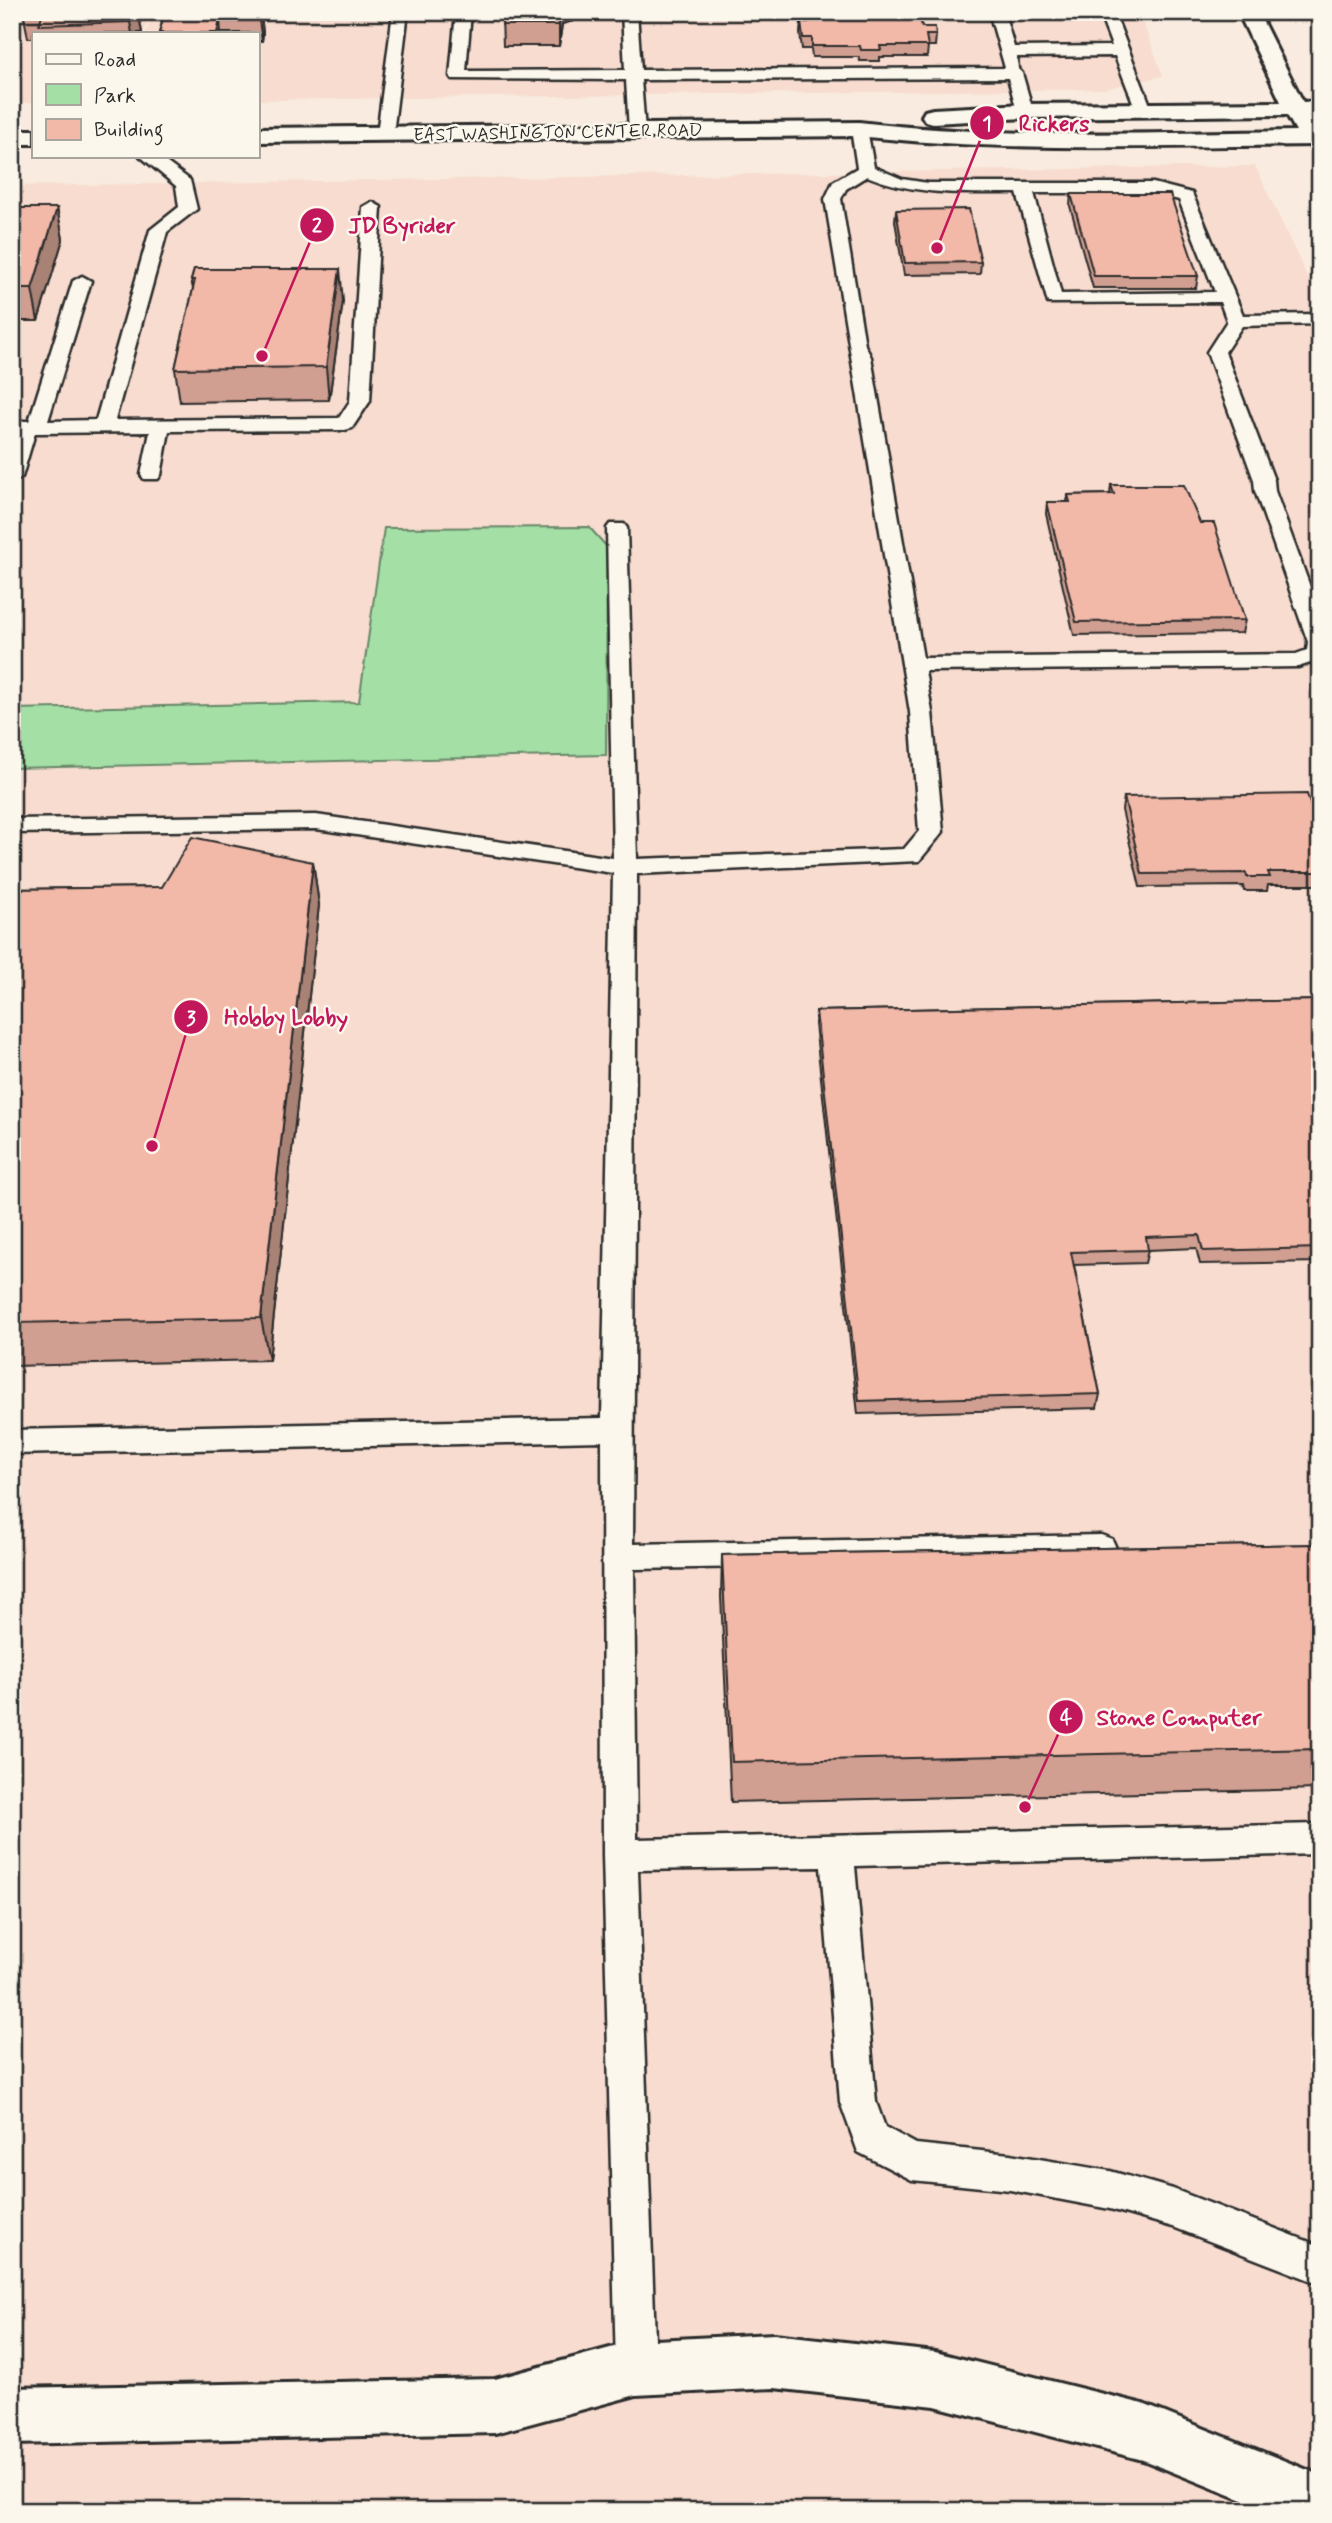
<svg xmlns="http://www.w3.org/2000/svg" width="1332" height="2523" font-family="Mynerve,sans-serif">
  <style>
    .built { fill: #f7dccf }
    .green { fill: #a4e0a6; stroke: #688668; stroke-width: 2 }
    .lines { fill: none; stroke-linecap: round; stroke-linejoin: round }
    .service-casing { stroke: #2b2b2b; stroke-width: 5 }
    .minor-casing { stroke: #2b2b2b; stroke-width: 6 }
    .primary-casing { stroke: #2b2b2b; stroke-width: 6 }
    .service { fill: #fbf7ec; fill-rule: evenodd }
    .minor { fill: #fbf7ec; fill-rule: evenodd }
    .primary { fill: #fbf7ec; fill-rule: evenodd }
    .wall { fill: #d09f91; stroke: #2b2b2b; stroke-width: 2 }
    .shaded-wall { fill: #a98276; stroke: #2b2b2b; stroke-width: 2 }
    .building { fill: #f2b9a9; stroke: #2b2b2b; stroke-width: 2 }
    .labels { text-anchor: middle; stroke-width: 5; stroke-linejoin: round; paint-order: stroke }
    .far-street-label { font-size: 18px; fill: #2b2b2b; stroke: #fbf7ec }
    .leader { fill: none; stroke: #c2185b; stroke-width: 2.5 }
    .callout-dot { fill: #c2185b; stroke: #fbf7ec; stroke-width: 2.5 }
    .mark-label { font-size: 21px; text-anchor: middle; font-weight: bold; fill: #fff }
    .callout-label { font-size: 23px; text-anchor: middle; font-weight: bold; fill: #c2185b; stroke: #fbf7ec; stroke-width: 5; stroke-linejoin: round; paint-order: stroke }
  </style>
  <rect width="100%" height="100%" fill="#f9ebdf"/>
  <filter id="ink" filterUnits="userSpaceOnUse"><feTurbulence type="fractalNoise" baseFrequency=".0143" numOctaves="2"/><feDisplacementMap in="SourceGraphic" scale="14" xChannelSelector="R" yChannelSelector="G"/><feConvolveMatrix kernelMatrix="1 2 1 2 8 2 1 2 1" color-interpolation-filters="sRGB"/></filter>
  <g filter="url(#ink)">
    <path class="built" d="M12 12H150L144 33H33V103H12Z
      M152 12H1139L1163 76 1103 89 257 100V33H146Z
      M1255 166 1320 304V2511H12V186Z"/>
    <path class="green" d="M589 527 607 547 606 755 12 768V709L359 702 384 528Z"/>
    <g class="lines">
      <defs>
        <path id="service" d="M393 12H408L393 134 385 139 377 134Z
          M456 12H471L466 71 625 70 622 12H637L641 70 1005 68 989 12H1004L1014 47 1112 46 1099 12H1114L1152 110 1144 115 1136 110 1115 56 1017 57 1018 69 1022 73 1033 111 1025 116 1017 111 1008 78 641 80 645 131 637 136 629 131 626 80 452 79 450 76Z
          M859 124 867 129 874 167 902 179 928 183H1153L1192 193 1243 315 1320 314V324L1242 326 1225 352 1274 480 1275 491 1320 614V660L1298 667 925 671 932 712 943 832 919 861 637 874 633 1544 1101 1535 1112 1539 1116 1548 1112 1557 1101 1561 634 1569 637 1839 1320 1824V1854L855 1866 876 2102 885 2127 916 2144 1010 2154 1110 2171 1173 2189 1320 2246V2284L1173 2227 1110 2209 1010 2190 912 2180 858 2152 840 2102 821 1867 638 1870 656 2368 650 2382 636 2388 622 2382 616 2368 603 1855 602 1441 12 1454V1430L602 1418 613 873 316 829 12 833V819L316 815 613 858 607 528 610 524H624L627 528 637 859 904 849 919 831 910 712 825 199 833 182 857 168 851 129ZM867 176C916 196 965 193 1017 193L1048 303 1220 302 1227 321 1207 352 1254 480 1255 491 1308 642 1307 650 1296 654 923 658 871 357 865 345 841 199 846 189ZM1034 193H1152L1179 200 1215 292 1061 294Z
          M140 156H158L190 180 197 209 167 232 115 420 339 418 350 401 363 207 372 202 381 207 370 401 352 428 345 430 169 431 161 475 158 479H144L141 475 150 432 35 433 22 477 12 483V443L15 433H12V421H29L73 281 82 276 91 281 48 421 96 420 150 230 179 207 176 186Z"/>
        <path id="minor" d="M774 2334 935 2352 1143 2404 1320 2475V2511H1270L1143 2460 935 2406 774 2388 636 2395 495 2433 12 2444V2388L495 2379 636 2341Z"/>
        <path id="primary" d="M1238 12H1258L1303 102 1320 101V115H1309L1315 127 1312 131H1320V145C1166 146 1012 153 859 136L257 142V128L859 122C1005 139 1150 133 1296 131L1287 115 1025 118 933 123 925 121 922 116 925 111 933 109 1025 104 1281 102Z
          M12 130H33V144H12Z"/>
      </defs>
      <use href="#service" class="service-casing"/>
      <use href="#minor" class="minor-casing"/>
      <use href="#primary" class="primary-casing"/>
      <use href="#service" class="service"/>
      <use href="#minor" class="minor"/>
      <use href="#primary" class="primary"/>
    </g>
    <path class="wall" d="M23 12H140L139 15 142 33H33V38H28Z
      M165 12 261 13 263 34 262 41H257V33H159Z
      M473 12H572L573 21 562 24 559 46H503L502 17 473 18Z
      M806 12H919L922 27 936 35 935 46H928L927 57H880V61H860L859 57H812L811 49H802L800 33 801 22H806Z
      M1071 194 1198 276 1196 288H1093L1070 206Z
      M12 208H57L63 239 38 321H12Z
      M896 210 981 262 980 274 904 275 895 221Z
      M191 280 343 301 329 400 180 402 175 369 193 289Z
      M1111 485 1200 523 1245 620 1242 633 1074 635 1046 514 1047 502H1067L1068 495 1110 494Z
      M1124 797 1320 836V885H1268L1267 891H1244L1243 886 1140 887 1122 810Z
      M313 862 319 905 269 1360 12 1366V889L162 887Z
      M1320 1000V1262L1200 1264 1196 1248 1148 1250 1145 1263 1074 1265 1100 1394 1097 1408 858 1414 815 1024 816 1011Z
      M1320 1544V1789L731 1802 721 1597 722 1555Z"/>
    <path class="shaded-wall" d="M134 12H140L139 15 142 33H132L130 22Z
      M560 12H572L573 21 562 24 559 46V25Z
      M261 13 263 34 262 41 259 20Z
      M220 20 221 33H217Z
      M57 208 63 239 38 321 32 289Z
      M340 269 343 301 329 400 326 367Z
      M313 862 319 905 269 1360 261 1318Z"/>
    <path class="building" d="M43 12H134L130 22 39 25Z
      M165 12H222V13H261L259 20H220L217 33H159Z
      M502 12H560L559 25H502Z
      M807 12H919L922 27H935L936 35H926L928 46H880L881 50H861L860 46H812V38H803L801 22H808Z
      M1071 194H1170L1198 276H1094Z
      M12 208H57L32 289H12Z
      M969 209 981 262 905 263 896 210Z
      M194 269H340L326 367 175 369 195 280H191Z
      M1111 485H1184L1200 523H1214L1245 620 1076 622 1047 502H1070L1068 495 1114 494Z
      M1307 794 1320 836V872H1268L1270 877H1247L1246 873 1142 874 1124 797Z
      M192 837 313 862 261 1318 12 1323V889L162 887Z
      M1320 1000V1248L1203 1251 1199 1235 1146 1237 1148 1250 1071 1252 1100 1394 859 1401 816 1011Z
      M1320 1544V1749L732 1762 722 1555Z"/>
  </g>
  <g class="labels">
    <g class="far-street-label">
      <text transform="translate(558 132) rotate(-1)" y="6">EAST WASHINGTON CENTER ROAD</text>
    </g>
  </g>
  <path class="leader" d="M937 248L987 123M262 356L317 225M152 1146L191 1017M1025 1807L1066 1717"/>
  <g class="callout-dot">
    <circle cx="937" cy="248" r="7"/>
    <circle cx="262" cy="356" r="7"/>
    <circle cx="152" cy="1146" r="7"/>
    <circle cx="1025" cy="1807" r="7"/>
    <circle cx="987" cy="123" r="18"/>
    <circle cx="317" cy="225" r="18"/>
    <circle cx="191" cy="1017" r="18"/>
    <circle cx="1066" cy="1717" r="18"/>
  </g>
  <g class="mark-label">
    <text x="987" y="130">1</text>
    <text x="317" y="232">2</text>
    <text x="191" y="1025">3</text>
    <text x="1066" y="1724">4</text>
  </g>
  <g class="callout-label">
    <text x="1054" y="131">Rickers</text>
    <text x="402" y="233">JD Byrider</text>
    <text x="286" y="1025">Hobby Lobby</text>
    <text x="1179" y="1725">Stone Computer</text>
  </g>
  <rect width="1332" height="2523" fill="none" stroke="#fbf7ec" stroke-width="42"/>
  <rect x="21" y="21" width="1290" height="2481" fill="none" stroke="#2b2b2b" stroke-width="2.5" filter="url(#ink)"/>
  <rect x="32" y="32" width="228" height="126" fill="#fbf7ec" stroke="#a8a59f" stroke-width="2"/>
  <rect x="46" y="54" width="35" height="10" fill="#fbf7ec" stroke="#a8a59f" stroke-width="2"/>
  <text x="94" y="66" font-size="21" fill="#2b2b2b">Road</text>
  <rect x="46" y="84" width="35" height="21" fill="#a4e0a6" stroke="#a8a59f" stroke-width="2"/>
  <text x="94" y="102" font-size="21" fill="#2b2b2b">Park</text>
  <rect x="46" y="119" width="35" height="21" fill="#f2b9a9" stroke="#a8a59f" stroke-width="2"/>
  <text x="94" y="136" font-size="21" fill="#2b2b2b">Building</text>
</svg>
